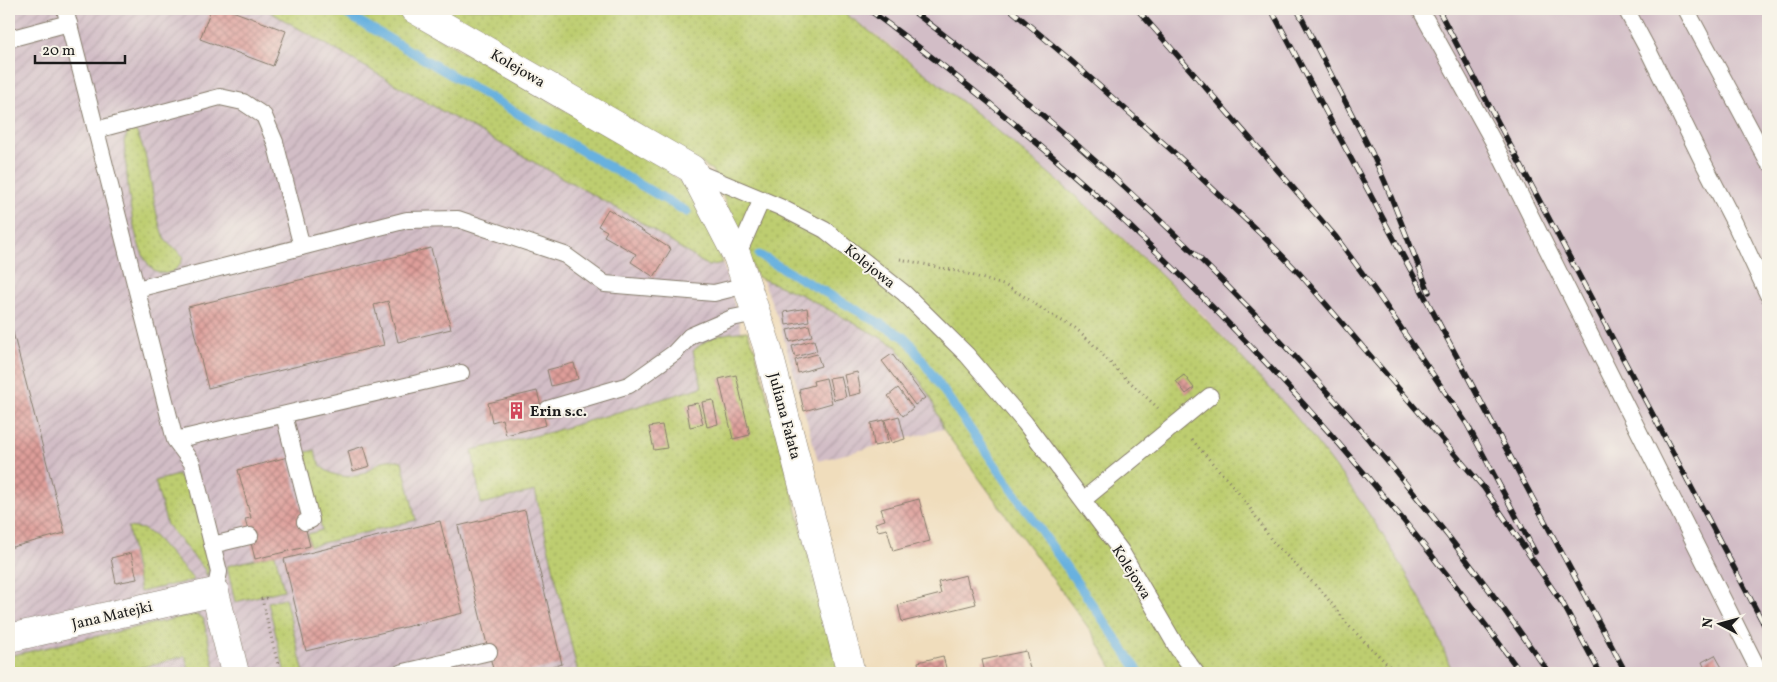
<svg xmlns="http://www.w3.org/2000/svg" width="1777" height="682" font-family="Vollkorn,serif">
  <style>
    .industrial { fill: url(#industrial-furrows) }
    .railway { fill: #d2bdc6 }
    .green { fill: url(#green-dots); stroke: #6c7446 }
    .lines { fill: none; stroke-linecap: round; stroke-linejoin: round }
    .stream { stroke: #67b1df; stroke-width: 9 }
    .building { fill: url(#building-cross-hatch) }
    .service-casing { stroke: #867c6c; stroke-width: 18 }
    .minor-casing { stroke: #867c6c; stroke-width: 29 }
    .path { stroke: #867c6c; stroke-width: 3; stroke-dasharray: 1 4; stroke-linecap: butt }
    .service { stroke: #fff; stroke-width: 16 }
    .minor { stroke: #fff; stroke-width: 28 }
    .rail-casing { stroke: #1c1c1c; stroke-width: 5.5 }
    .rail { stroke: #f7f3e8; stroke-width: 4; stroke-dasharray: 11; stroke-linecap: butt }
    .labels { text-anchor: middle; stroke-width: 4; stroke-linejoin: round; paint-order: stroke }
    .street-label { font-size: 15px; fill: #1c1c1c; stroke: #f7f3e8 }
    .poi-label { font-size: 15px; font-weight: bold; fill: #1c1c1c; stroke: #f7f3e8; text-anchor: start }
  </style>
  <defs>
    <pattern id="industrial-furrows" width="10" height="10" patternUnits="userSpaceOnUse" patternTransform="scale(1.25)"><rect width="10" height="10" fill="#d2bdc6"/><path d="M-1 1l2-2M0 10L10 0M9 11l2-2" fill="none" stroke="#b4a2aa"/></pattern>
    <pattern id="green-dots" width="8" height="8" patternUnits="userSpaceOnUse" patternTransform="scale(1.25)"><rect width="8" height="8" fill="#bdcd70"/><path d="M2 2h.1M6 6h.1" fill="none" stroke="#a2af60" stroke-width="1.8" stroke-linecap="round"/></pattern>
    <pattern id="building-cross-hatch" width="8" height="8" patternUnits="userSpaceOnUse" patternTransform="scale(1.25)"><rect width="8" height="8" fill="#de9e9a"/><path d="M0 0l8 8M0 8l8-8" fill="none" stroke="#b3807d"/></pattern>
  </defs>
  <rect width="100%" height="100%" fill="#f7f3e8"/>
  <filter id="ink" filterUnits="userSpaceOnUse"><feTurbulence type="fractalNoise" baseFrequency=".02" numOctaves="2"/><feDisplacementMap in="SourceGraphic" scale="10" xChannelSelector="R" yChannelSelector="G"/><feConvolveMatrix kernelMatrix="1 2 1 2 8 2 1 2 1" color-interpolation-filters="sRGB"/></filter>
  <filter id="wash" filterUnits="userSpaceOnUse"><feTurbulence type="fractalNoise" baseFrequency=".0096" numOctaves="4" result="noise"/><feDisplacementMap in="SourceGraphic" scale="20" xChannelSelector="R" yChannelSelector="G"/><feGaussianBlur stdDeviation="1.12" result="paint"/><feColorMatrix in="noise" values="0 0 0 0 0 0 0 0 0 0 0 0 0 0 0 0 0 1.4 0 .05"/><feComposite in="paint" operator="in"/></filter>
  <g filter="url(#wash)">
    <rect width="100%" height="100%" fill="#f0ddbc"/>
    <path class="industrial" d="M9 9H265L440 110 631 216 708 266 723 263 835 673H9Z
      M762 278 802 295 896 346 931 398 943 429 818 461 780 324Z"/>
    <path class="railway" d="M839 9H1768V673H1453L1435 628 1409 580 1354 492 1289 409 1202 314 1122 237 964 104 890 45Z"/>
    <path class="green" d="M265 9H388L663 166 690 191 707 221 723 263 708 266 631 216 440 110Z
      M437 9H839C982 113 1119 225 1239 355 1255 373 1273 390 1289 409 1343 472 1398 551 1434 626 1441 641 1446 658 1453 673H1115L1093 634 943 429 931 398 896 346 802 295 757 277 712 170 633 121Z
      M131 130 136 131C149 155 151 189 157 215 159 222 161 231 164 238 169 247 178 249 183 257 181 265 176 271 168 273 129 281 127 165 124 142L127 134Z
      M747 331 755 349 839 673H578L535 491 481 504 472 450 551 432 702 387 693 351C712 334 722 334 747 331Z
      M315 450C316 453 316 458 318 461 324 475 346 479 359 475 369 472 376 464 383 461 389 459 396 460 402 461L416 520 310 546 308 534 322 530 303 453Z
      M178 475 189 491 197 511 209 560V569L207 577 205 570 167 525 155 481Z
      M128 527 143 529 154 536 194 580 140 592Z
      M275 554 284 590 235 602 227 566Z
      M285 598 304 673H285L268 602Z
      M191 615H197L203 618 216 673H190L185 656 121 673H9V656Z"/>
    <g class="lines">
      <path class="stream" d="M338 9 687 212
        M759 255 904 337 911 344 1140 673"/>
    </g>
    <g id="blocks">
      <path class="building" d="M211 9H227L286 31 273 66 200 39Z
        M608 209 671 249 654 277 631 262 636 254 604 236 607 231 598 226Z
        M431 248 451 329 398 342 388 301 374 305 384 345 208 388 188 307Z
        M807 308 809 321 786 325 784 312Z
        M9 317 65 533 9 548Z
        M809 325 812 336 790 342 787 330Z
        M814 340 817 351 795 357 792 346Z
        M817 354 821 366 798 373 795 360Z
        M892 354 925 398 915 405 882 361Z
        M574 363 578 379 551 386 547 370Z
        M857 372 861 393 849 396 844 375Z
        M736 375 750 435 733 439 719 379Z
        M1184 375 1194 388 1186 394 1176 381Z
        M841 376 846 397 834 400 829 378Z
        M826 378 832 403 804 411 799 389 814 385 813 381Z
        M898 388 913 408 903 416 888 396Z
        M537 391 546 425 506 435 502 419 492 422 488 403Z
        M713 400 718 424 707 427 702 402Z
        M698 403 703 424 690 427 686 405Z
        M899 416 905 439 891 443 885 420Z
        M884 420 888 443 874 446 871 423Z
        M662 425 667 448 654 450 649 427Z
        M364 446 370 466 353 471 348 451Z
        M288 457 310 546 255 559 245 519 251 518 238 470Z
        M919 499 930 541 893 551 887 529 878 531 875 523 885 520 881 509Z
        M525 510 562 664 524 673H494L458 526Z
        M440 521 463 613 306 651 284 559Z
        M131 553 137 579 116 583 111 558Z
        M966 575 969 587H971L976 604 902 622 898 605 941 594 938 582Z
        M1026 651 1031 673H985L982 660Z
        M1715 655 1725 673H1707L1702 662Z
        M943 656 947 672 920 673 918 662Z
        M142 668 144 673H123Z"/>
    </g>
  </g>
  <g filter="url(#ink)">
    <use href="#blocks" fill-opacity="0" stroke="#867c6c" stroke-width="1"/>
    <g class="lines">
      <defs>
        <path id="service" d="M65 9 175 440 192 463 219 572 215 592
          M1420 9 1493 141 1760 673
          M1626 9 1649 52 1703 162 1735 224 1768 295
          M1686 9 1768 162
          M9 39 69 23
          M96 130 220 97 243 102 264 116 275 142 302 247
          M692 170 780 207 825 230 904 293 967 355 1025 423 1121 551 1178 649 1196 673
          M737 256 762 199
          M137 289 407 220 458 219 565 255 605 284 714 293 746 285
          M548 409 629 385 674 353 690 336 732 318 756 313
          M284 415 311 520 305 522
          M175 440 461 373
          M1083 500 1210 396
          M212 545 250 536
          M400 673 489 652"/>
        <path id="minor" d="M414 9 692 169 737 256 767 346 851 673
          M9 638 215 592 235 673"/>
      </defs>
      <use href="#service" class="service-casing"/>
      <use href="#minor" class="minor-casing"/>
      <path class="path" d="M900 259 965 273 1006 286 1022 295 1051 315 1075 328 1088 339 1118 371 1158 408
        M1192 440 1233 486 1248 505 1272 541 1324 594 1350 627 1396 673
        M267 598 262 599 280 673"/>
      <use href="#service" class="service"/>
      <use href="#minor" class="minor"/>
      <defs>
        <path id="rail" d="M868 9C1121 194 1337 419 1521 673
          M910 9C1156 194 1374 420 1549 673
          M1010 9 1069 59 1178 156 1264 237 1300 274 1484 488 1562 603
          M1137 9 1336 237 1379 296 1467 424 1535 552
          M1271 9 1626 673
          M1297 9 1372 153 1385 182 1429 292
          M1438 9 1768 632
          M1560 598 1600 673"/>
      </defs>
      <use href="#rail" class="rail-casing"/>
      <use href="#rail" class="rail"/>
    </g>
  </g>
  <defs>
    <symbol id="building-bare" viewBox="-9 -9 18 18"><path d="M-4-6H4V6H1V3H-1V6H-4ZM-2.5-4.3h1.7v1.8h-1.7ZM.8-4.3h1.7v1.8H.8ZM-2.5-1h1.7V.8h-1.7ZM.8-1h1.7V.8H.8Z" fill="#d1495b" stroke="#f7f3e8" stroke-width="2.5" paint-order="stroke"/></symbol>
  </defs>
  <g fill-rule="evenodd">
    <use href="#building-bare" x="504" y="398" width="25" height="25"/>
  </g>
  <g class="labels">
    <g class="street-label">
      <text transform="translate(518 68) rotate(30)" y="5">Kolejowa</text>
      <text transform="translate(870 266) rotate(39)" y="5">Kolejowa</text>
      <text transform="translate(785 416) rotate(75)" y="5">Juliana Fałata</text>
      <text transform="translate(1132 572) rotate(58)" y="5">Kolejowa</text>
      <text transform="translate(112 615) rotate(-13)" y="5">Jana Matejki</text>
    </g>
    <g class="poi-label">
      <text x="530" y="416">Erin s.c.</text>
    </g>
  </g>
  <rect width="1777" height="682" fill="none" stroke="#f7f3e8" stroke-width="30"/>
  <g transform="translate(1720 624) rotate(276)" stroke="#f7f3e8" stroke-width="4" paint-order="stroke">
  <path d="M0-4L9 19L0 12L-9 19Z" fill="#1c1c1c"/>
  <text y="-8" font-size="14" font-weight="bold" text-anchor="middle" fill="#1c1c1c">N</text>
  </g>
  <path d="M35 55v8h90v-8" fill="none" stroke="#1c1c1c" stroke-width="2.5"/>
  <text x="42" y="55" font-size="15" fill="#1c1c1c" stroke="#f7f3e8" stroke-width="4" paint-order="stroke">20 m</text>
</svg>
